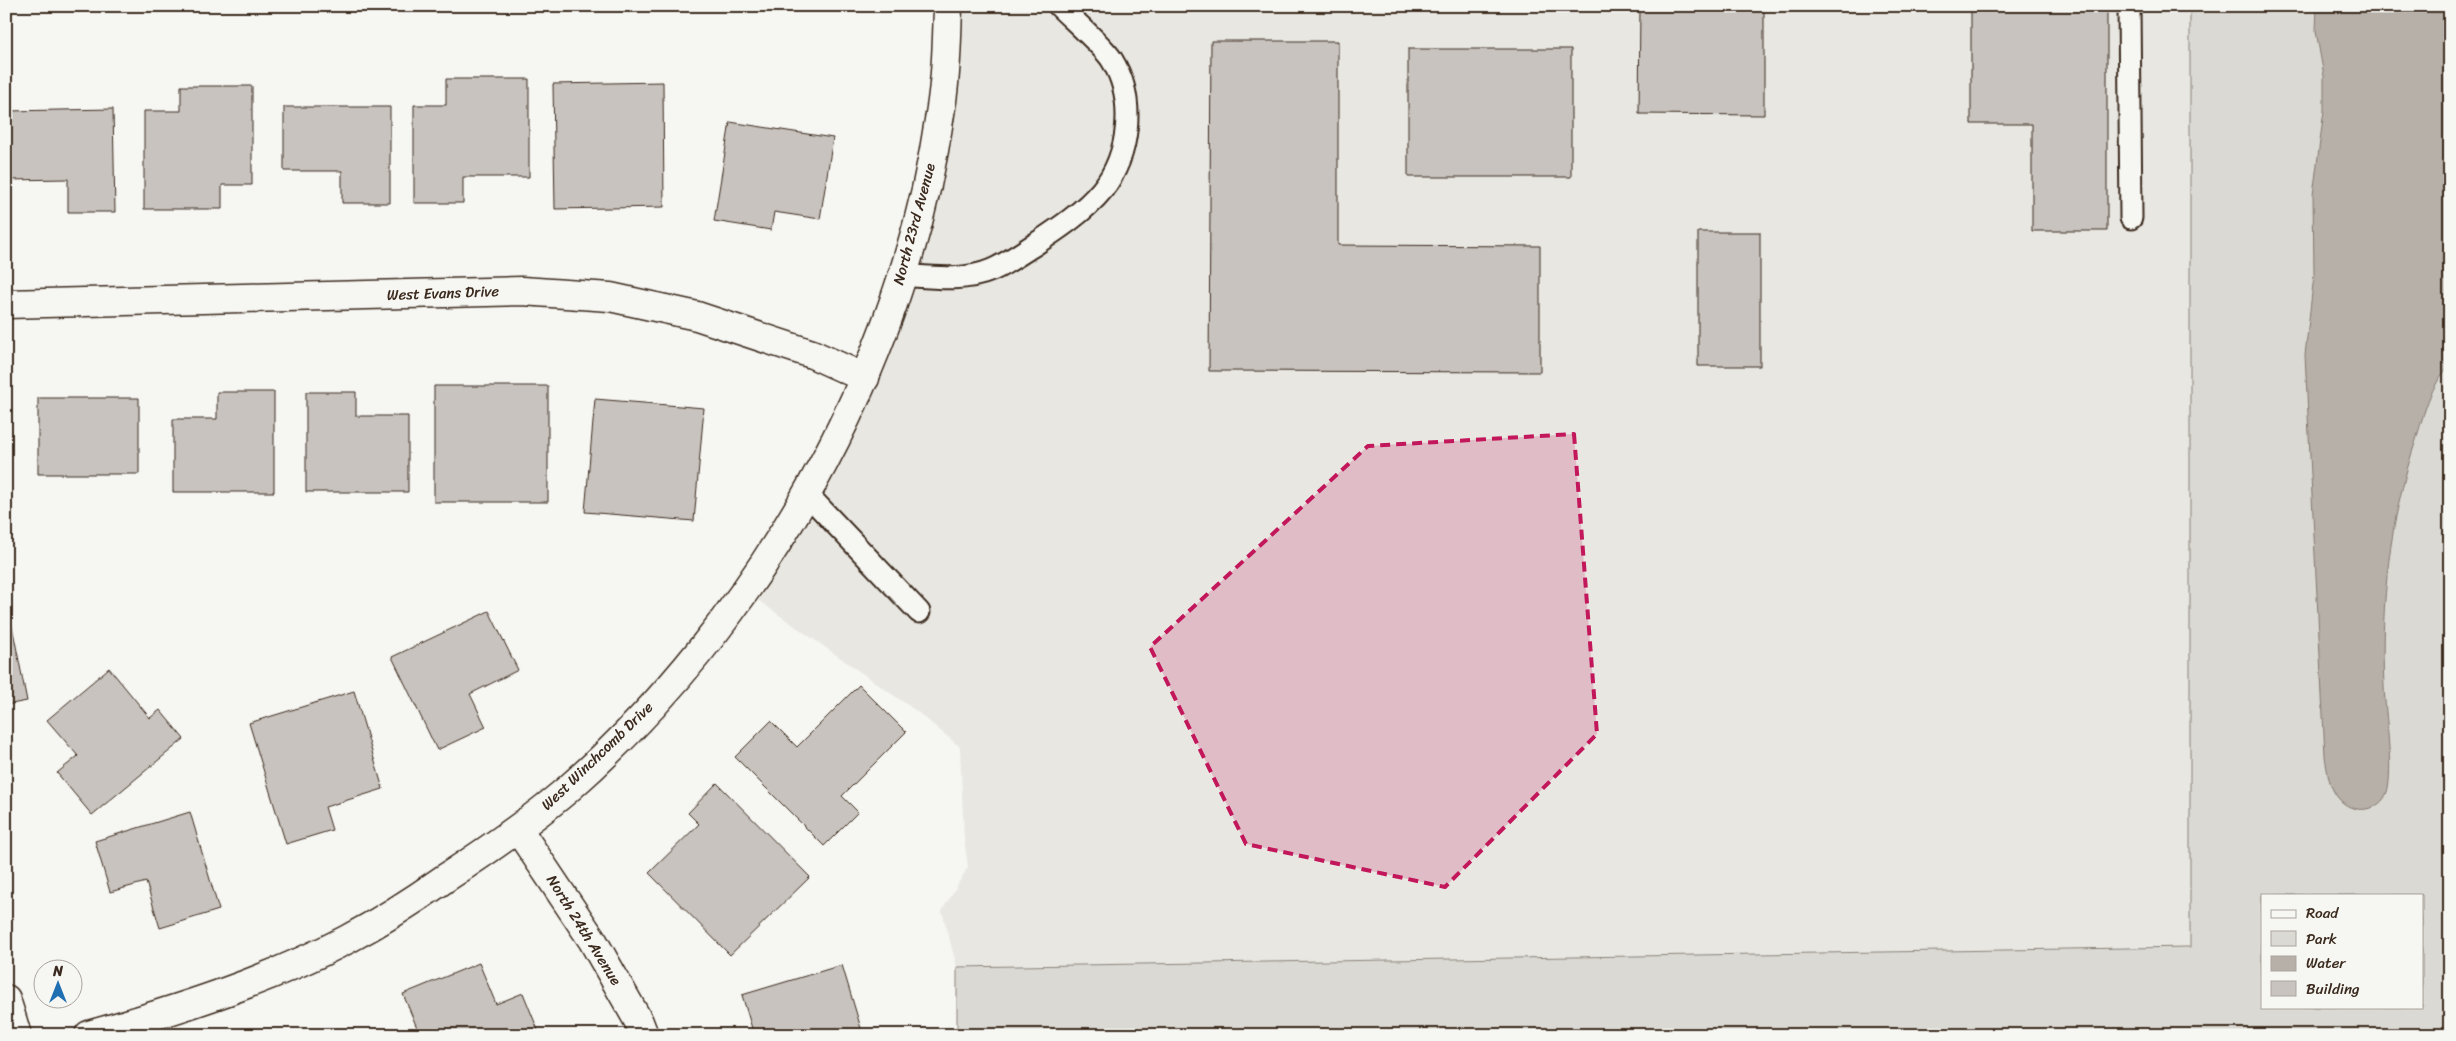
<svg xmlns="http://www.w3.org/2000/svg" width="2456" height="1041" font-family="Sriracha,sans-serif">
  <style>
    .built { fill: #e8e7e2 }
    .green { fill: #dad9d3; stroke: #8a8278; fill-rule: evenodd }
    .water { fill: #b6b0a9; stroke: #857a71 }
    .building { fill: #c8c3be; stroke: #3b2a1e }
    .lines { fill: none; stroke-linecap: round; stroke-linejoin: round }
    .lane-casing { stroke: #3b2a1e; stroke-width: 25 }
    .street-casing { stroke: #3b2a1e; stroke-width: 31 }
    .secondary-casing { stroke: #3b2a1e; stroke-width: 31 }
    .lane { stroke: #f6f6f2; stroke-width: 21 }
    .street { stroke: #f6f6f2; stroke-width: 28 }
    .secondary { stroke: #f6f6f2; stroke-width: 28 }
    .marked { fill: #c2185b; fill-opacity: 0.2; stroke: #c2185b; stroke-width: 4; stroke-dasharray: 10 6; stroke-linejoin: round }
    .labels { text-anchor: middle; stroke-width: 5; stroke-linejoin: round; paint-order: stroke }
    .street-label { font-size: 15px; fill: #3b2a1e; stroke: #f6f6f2 }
  </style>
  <rect width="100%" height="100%" fill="#f6f6f2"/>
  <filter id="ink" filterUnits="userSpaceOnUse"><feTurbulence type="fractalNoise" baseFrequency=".02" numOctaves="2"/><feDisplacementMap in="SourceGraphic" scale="10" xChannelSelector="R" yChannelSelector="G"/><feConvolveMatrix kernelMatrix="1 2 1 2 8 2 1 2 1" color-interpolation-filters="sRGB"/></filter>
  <g filter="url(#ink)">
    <path class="built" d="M948 6H2190V947L957 967 942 911 968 867 964 837 960 747 919 713 745 591 886 325Z"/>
    <path class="green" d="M2190 6H2450V1035H957V967L2190 947ZM2262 895H2422V1007H2262Z"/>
    <path class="water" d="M2317 6H2450V365C2430 386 2424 413 2416 440 2390 519 2380 603 2384 686 2385 712 2394 769 2387 792 2381 811 2355 815 2341 801 2329 790 2327 770 2325 756L2305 355 2314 275 2313 195 2324 110V76L2316 31Z"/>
    <path class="building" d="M1640 6H1764V115L1639 114Z
      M1971 6H2107V231H2032V124H1971Z
      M1211 41H1338V245L1540 246V372L1209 371Z
      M1408 49H1571V177H1408Z
      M446 79H529V177H463V203H414V105H446Z
      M663 82 664 207 555 209 553 84Z
      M181 86H252V185H222V209H144V111H181Z
      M284 107H390V203H342V171H284Z
      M113 109 115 212H68V179L8 180 7 111Z
      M730 122 833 138 820 219 774 212 771 230 714 221Z
      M1698 232H1760V366H1698Z
      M434 386H548V502H434Z
      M217 392H274V492H173V419H217Z
      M306 392H356V416H408V492H306Z
      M38 398H139V474H38Z
      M595 399 704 408 694 521 585 512Z
      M6 421H8V510H6Z
      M6 596 27 701 6 705Z
      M489 611 518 670 470 694 486 727 437 750 392 657Z
      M109 668 150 718 160 710 184 739 92 815 57 773 78 756 47 720Z
      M859 685 906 732 842 796 858 812 824 846 735 757 771 721 797 747Z
      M354 691 383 789 325 807 332 830 286 844 249 723Z
      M717 783 810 877 730 955 649 873 699 824 688 813Z
      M190 812 219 910 160 928 146 882 110 892 95 841Z
      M479 963 496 1004 523 993 540 1035H420L403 994Z
      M842 965 863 1035H754L742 995Z"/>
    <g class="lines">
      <defs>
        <path id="lane" d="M2129 6 2131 218
          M901 275C931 277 964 282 992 270 1006 264 1021 253 1034 245 1058 229 1084 212 1102 190 1130 155 1136 99 1112 60 1104 47 1072 19 1059 6
          M806 493 919 612"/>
        <path id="street" d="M6 304 522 291 610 297 697 316 812 354 865 378
          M518 829 593 941 639 1022 644 1035
          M6 999 17 1035"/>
        <path id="secondary" d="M89 1035C176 1010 265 982 346 940 380 922 413 901 444 879 487 851 528 823 567 790 760 621 903 369 940 114 946 79 947 42 948 6"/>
      </defs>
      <use href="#lane" class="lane-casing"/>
      <use href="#street" class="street-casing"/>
      <use href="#secondary" class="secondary-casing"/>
      <use href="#lane" class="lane"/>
      <use href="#street" class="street"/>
      <use href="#secondary" class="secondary"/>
    </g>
  </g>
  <path class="marked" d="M1574 434 1597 734 1445 887 1246 844 1150 647 1368 446Z"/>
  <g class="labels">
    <g class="street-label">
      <text transform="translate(914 224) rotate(-75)" y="5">North 23rd Avenue</text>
      <text transform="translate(443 293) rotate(-2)" y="5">West Evans Drive</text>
      <text transform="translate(597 756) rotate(-44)" y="5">West Winchcomb Drive</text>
      <text transform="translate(584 930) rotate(58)" y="5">North 24th Avenue</text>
    </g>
  </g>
  <rect width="2456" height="1041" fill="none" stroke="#f6f6f2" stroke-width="25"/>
  <rect x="12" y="12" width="2431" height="1016" fill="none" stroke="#3b2a1e" stroke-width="2" filter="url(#ink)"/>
  <rect x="2261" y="894" width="162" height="115" fill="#f6f6f2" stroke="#aba49d"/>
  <rect x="2271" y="910" width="25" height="8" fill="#f6f6f2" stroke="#aba49d"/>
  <text x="2306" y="918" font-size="15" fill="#3b2a1e">Road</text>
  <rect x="2271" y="931" width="25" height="15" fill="#dad9d3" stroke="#aba49d"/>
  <text x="2306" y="944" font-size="15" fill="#3b2a1e">Park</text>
  <rect x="2271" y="956" width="25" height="15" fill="#b6b0a9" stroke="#aba49d"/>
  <text x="2306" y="968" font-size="15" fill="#3b2a1e">Water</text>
  <rect x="2271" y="981" width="25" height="15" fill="#c8c3be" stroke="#aba49d"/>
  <text x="2306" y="994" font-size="15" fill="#3b2a1e">Building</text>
  <g transform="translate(58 984)"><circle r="24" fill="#f6f6f2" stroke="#aba49d"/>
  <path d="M0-4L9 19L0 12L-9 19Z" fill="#1f6fb2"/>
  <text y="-8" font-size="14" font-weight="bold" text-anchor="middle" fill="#3b2a1e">N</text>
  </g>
</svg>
